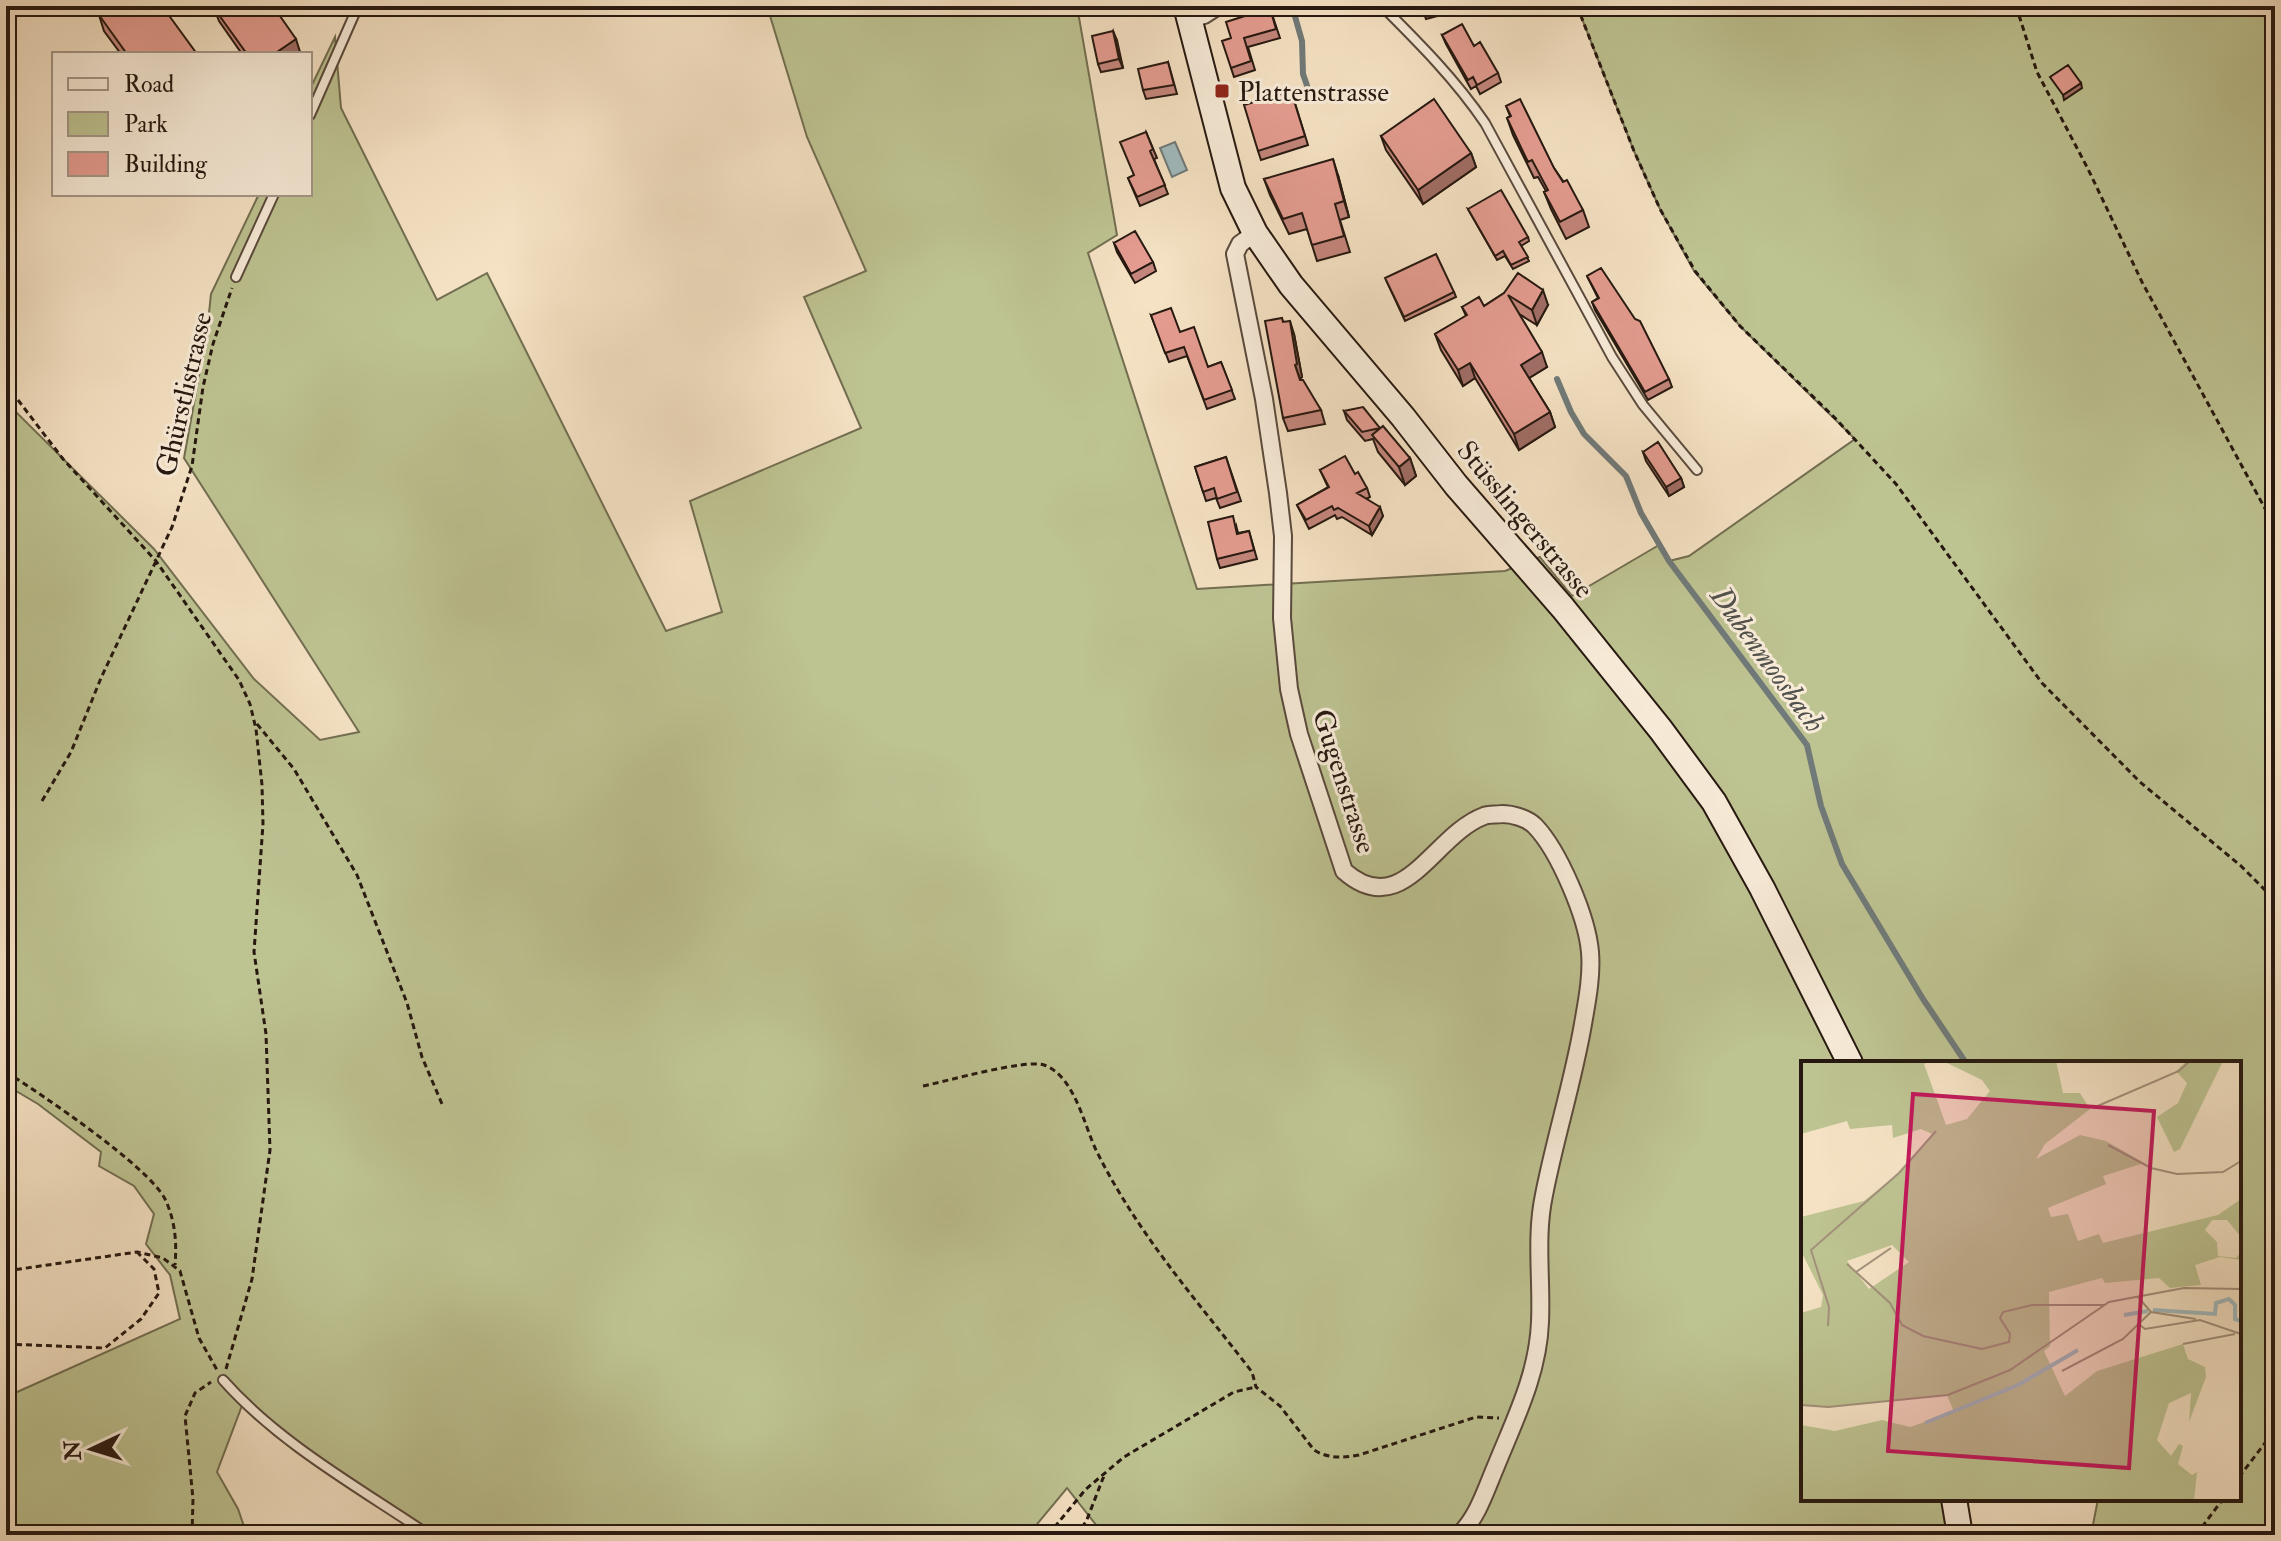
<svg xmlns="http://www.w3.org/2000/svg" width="2281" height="1541" font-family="'IM FELL Double Pica',serif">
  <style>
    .green { fill: #bec392; stroke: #726e51; stroke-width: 2 }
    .water { fill: #a1bbbf; stroke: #707a79; stroke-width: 2 }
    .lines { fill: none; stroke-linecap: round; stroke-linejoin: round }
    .stream { stroke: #707a79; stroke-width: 6 }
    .lane-casing { stroke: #5a4a3d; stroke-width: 12 }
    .street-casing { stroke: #5a4a3d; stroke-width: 20 }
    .secondary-casing { stroke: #261810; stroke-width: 28 }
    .path { stroke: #261810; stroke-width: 3; stroke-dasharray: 6 4; stroke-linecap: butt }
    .lane { stroke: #f8ecd9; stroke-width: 8 }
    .street { stroke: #f8ecd9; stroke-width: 16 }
    .secondary { stroke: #f8ecd9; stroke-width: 24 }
    .wall { fill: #c4867c; stroke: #261810; stroke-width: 2 }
    .shaded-wall { fill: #a06d65; stroke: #261810; stroke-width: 2 }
    .building { fill: #e49c90; stroke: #261810; stroke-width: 2 }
    .poi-dot { fill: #8f2418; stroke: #f8ecd9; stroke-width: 3 }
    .labels { text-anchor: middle; stroke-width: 6; stroke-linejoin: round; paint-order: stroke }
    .poi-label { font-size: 28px; fill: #261810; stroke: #f8ecd9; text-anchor: start }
    .street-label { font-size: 28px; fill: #261810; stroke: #f8ecd9 }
    .water-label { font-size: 30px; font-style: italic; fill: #51514d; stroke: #f8ecd9 }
    .inset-river { fill: none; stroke: #a1bbbf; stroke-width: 4 }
    .inset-road { fill: none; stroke: #a2917c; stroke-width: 2 }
    .view { fill: #c2185b; fill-opacity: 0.15; stroke: #c2185b; stroke-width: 4 }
    .inset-edge { fill: none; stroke: #261810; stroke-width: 4 }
  </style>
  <rect width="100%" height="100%" fill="#f5e2c4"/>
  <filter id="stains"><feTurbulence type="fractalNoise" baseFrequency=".0025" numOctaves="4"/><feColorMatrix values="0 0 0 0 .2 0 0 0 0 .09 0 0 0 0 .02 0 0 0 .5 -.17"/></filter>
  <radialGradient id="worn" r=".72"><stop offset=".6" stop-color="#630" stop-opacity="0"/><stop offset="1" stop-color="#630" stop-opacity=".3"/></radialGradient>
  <path class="green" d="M767 6H1077L1117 235 1088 253 1197 589 1505 571 1540 557 1572 596 1659 545 1669 561 1689 556 1855 439 1740 326 1694 271 1660 209 1634 151 1577 6H2275V1535H2091L2098 1499H2239V1063H1803V1499H1954L1960 1535H1104L1067 1488 1028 1535H429L283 1437 243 1403 217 1472 238 1509 247 1535H6V1397L180 1319 170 1275 146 1244 154 1214 134 1186 99 1166 101 1152 38 1104 6 1085V411L11 407 154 549 254 679 320 740 359 732 184 458 207 332 211 294 259 194H310V89L335 37 341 108 437 300 487 273 666 631 722 612 690 501 861 428 804 297 866 271 807 137Z"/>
  <path class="water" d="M1175 142 1187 170 1172 177 1160 148Z"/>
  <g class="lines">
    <path class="stream" d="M1292 6 1302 41 1303 74 1312 100
      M1557 379 1571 412 1584 434 1626 476 1641 513 1669 561 1807 745 1821 806 1842 864 1923 999 1966 1063"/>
    <defs>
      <path id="lane" d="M1382 6C1419 43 1455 79 1485 123L1612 357 1643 405 1697 470
        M310 115 358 6
        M236 277 274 194
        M6 383 9 388
        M223 1380C280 1444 358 1487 429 1535"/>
      <path id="street" d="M1190 19 1204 15 1218 6
        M1255 233 1240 244 1235 254 1264 399 1278 493 1283 536 1282 618 1289 689 1299 734 1344 871C1403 923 1433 835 1484 816 1489 814 1496 815 1502 814 1512 814 1527 818 1535 826 1559 851 1587 917 1590 952 1592 976 1587 1001 1583 1024 1573 1082 1555 1138 1544 1195 1535 1237 1542 1280 1540 1322 1538 1374 1515 1419 1496 1466 1486 1489 1478 1517 1459 1535"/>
      <path id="secondary" d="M1186 6 1233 188 1255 233 1291 285 1403 417 1456 485 1563 608 1661 730 1714 802 1762 888 1850 1063
        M1954 1499 1960 1535"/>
    </defs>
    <use href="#lane" class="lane-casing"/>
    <use href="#street" class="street-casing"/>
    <use href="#secondary" class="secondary-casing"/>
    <path class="path" d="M1577 6 1634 151 1660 209 1695 271 1740 326 1835 418 1896 484 2042 683 2140 782 2241 866 2275 900
      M2016 6 2037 72 2088 169 2142 282 2275 527
      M18 400 63 459 156 561 239 680 250 704 256 729 262 785 263 824 254 952 266 1034 270 1150 252 1279 226 1369
      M257 724 294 769 357 875 407 1003 422 1057 442 1104
      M42 801 71 752 101 678 172 527 192 466 203 387 213 344 232 288
      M6 1072C41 1094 148 1166 165 1199 175 1220 177 1242 175 1265
      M923 1086C948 1081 1024 1059 1044 1065 1075 1076 1084 1126 1097 1152 1139 1236 1196 1299 1252 1372L1256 1387 1280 1406 1314 1450C1329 1459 1343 1458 1359 1455L1476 1417 1499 1418
      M6 1271 137 1252 163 1258 180 1271 199 1338 217 1370
      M6 1344 105 1348 141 1319 159 1293 154 1269 137 1252
      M2239 1477 2275 1430
      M192 1535 193 1499 185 1416 195 1393 211 1382
      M1048 1535 1086 1489 1124 1457 1234 1392 1256 1387
      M1075 1535 1086 1522 1105 1473
      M2196 1535 2223 1499"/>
    <use href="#lane" class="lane"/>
    <use href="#street" class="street"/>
    <use href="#secondary" class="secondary"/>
  </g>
  <path class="wall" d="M217 6H279L281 12 278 14 300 52 298 54H242L219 21 214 8Z
    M1270 6H1287L1289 10 1273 15Z
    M1421 6H1459L1460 10 1426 19Z
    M1270 8 1280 38 1248 47 1255 70 1234 77 1231 68V38Z
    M99 15 197 54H121L104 31Z
    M1113 31 1123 68 1101 72 1098 64Z
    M1442 35 1474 46 1498 73 1501 82 1480 94 1476 86 1471 89 1446 44Z
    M1168 62 1177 94 1146 99 1143 90Z
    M1294 100 1308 145 1261 160 1258 151Z
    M1506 106 1554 168 1583 210 1589 227 1566 239 1551 209 1544 192 1546 191 1538 177 1534 178 1513 135 1507 118 1510 116Z
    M1146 132 1157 158 1154 159 1168 194 1140 206 1128 178 1134 176Z
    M1381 136 1471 153 1476 167 1423 204 1386 150Z
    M1338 175 1349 217 1340 220 1350 252 1317 261 1307 229 1289 234 1270 195 1264 179Z
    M1468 209 1528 237 1529 241 1521 246 1529 261 1513 269 1505 256 1497 260Z
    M1114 243 1153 262 1156 271 1135 283 1117 252Z
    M1587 276 1669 379 1672 387 1648 400 1595 310 1592 302 1598 298Z
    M1387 282 1454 292 1456 297 1405 321Z
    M1504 293 1548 305 1537 325 1519 314 1547 367 1529 378 1550 412 1555 427 1519 450 1475 378 1463 386 1441 350 1435 334 1466 316 1462 307 1484 306Z
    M1151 315 1180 332 1208 367 1221 362 1235 399 1207 409 1187 356 1169 362Z
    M1284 322 1294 334 1302 377 1300 379 1321 410 1325 424 1288 431 1283 418Z
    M1344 411 1380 428 1410 458 1416 476 1405 485 1378 452 1373 439 1365 441 1347 420Z
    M1643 452 1681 478 1684 487 1669 496 1646 461Z
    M1226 457 1241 501 1220 508 1216 498 1206 501 1195 467Z
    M1320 470 1355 474 1367 488 1370 497 1366 499 1383 516 1372 535 1342 517 1337 519 1335 515 1309 529 1297 505 1328 487Z
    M1236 525 1238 533 1249 531 1257 559 1220 568 1217 559Z"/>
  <path class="shaded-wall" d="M271 6H279L281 12 275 16Z
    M1113 31 1117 40 1123 68 1119 59Z
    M296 39 300 52 298 54H274Z
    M2081 83 2082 88 2064 100 2063 95Z
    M1471 153 1476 167 1423 204 1418 190Z
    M1333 159 1338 175 1349 217 1344 201Z
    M1543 290 1548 305 1537 325 1532 310Z
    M1290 321 1294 334 1302 377 1300 379 1295 365Z
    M1542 352 1547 367 1526 380 1521 365Z
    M1470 363 1475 378 1463 386 1458 370Z
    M1550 412 1555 427 1519 450 1514 434Z
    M1410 458 1416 476 1405 485 1399 467Z
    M1681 478 1684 487 1669 496 1666 487Z
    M1380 507 1383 516 1372 535 1369 526Z"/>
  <path class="building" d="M110 6H162L197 54H127L99 15Z
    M217 6H273L296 39 274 54H247L214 8Z
    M1270 6H1286L1271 10Z
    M1421 6H1438L1422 10Z
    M1270 8 1276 29 1244 38 1251 61 1231 68 1222 41 1231 38 1226 22Z
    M1462 24 1474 46 1480 42 1498 73 1477 85 1473 77 1468 80 1442 35Z
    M1113 31 1119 59 1098 64 1092 36Z
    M1168 62 1174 85 1143 90 1138 69Z
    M2068 65 2081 83 2063 95 2050 77Z
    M1291 91 1305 136 1258 151 1244 105Z
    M1434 99 1471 153 1418 190 1381 136Z
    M1520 99 1554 168 1563 182 1567 180 1583 210 1560 222 1544 192 1548 190 1532 160 1528 162 1507 118 1511 116 1506 106Z
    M1146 132 1153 149 1150 151 1165 185 1137 197 1128 178 1134 175 1120 142Z
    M1333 159 1344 201 1335 204 1344 236 1312 245 1302 213 1283 219 1264 179Z
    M1501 190 1528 237 1519 242 1528 257 1511 265 1503 251 1495 256 1468 209Z
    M1135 231 1153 262 1131 274 1114 243Z
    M1436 254 1454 292 1404 317 1385 278Z
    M1601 268 1635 319 1640 321 1669 379 1645 392 1592 302 1599 298 1587 276Z
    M1518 273 1543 290 1532 310 1508 295 1542 352 1521 365 1550 412 1514 434 1470 363 1458 370 1435 334 1467 315 1462 307 1479 297 1484 306 1504 293Z
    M1171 308 1180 332 1194 327 1208 367 1221 362 1232 390 1204 400 1184 347 1165 353 1151 315Z
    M1282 318 1283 322 1290 321 1297 364 1295 365 1300 380H1303L1321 410 1283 418 1265 321Z
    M1363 407 1380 428 1362 432 1344 411Z
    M1383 426 1410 458 1399 467 1372 435Z
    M1658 442 1681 478 1666 487 1643 452Z
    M1345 456 1355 474 1358 472 1367 488 1357 493 1380 507 1369 526 1338 508 1334 510 1332 506 1306 520 1297 505 1329 487 1320 470Z
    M1226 457 1237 492 1217 499 1214 488 1203 492 1195 467Z
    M1233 516 1237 534 1249 531 1254 550 1217 559 1208 522Z"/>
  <rect class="poi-dot" x="1214" y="83" width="16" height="16" rx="4"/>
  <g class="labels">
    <g class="poi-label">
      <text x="1238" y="101">Plattenstrasse</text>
    </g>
    <g class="street-label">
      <text transform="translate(183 394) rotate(-77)" y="10">Ghürstlistrasse</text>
      <text transform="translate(1526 519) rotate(50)" y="10">Stüsslingerstrasse</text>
      <text transform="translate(1345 781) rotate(72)" y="10">Gugenstrasse</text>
    </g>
    <g class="water-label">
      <text transform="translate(1768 659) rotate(54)" y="10">Dubenmoosbach</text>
    </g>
  </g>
  <g transform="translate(1801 1061)">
    <rect width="440" height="440" fill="#f5e2c4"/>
    <path d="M0 0H129L123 3 145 64 166 58 189 30 181 19 142 0H255L262 32H279L289 48 244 83 235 98 279 74 305 80 343 102 302 115 305 123 247 147 250 156 267 153 277 180 298 173 302 182 417 154 440 138V176L426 159H411L404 169 416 181 417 195 435 197 440 191V199L419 196 394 204 400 224 369 227 358 217 304 222 301 217 248 231 249 285 243 290 264 335 296 310 382 283 387 298 404 306 405 316 388 361 390 332 368 342 356 379 370 395 378 383 382 385 377 403 391 414 396 411 393 440H0V364L34 370 81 359 109 366 153 351 146 334 27 346 0 344V252L20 246 22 234 0 190V156L63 140 98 112 131 73 120 68 92 77 91 64 49 68 46 60 0 73ZM91 184 108 201 68 228 46 200ZM386 0H422L379 88 373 91 356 56 377 42 386 22 375 10Z" fill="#bec392" fill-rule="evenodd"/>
    <path class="inset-river" d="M352 249 414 253 415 242 428 238 434 244V258L440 260M323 254 347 250M124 362 217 324 277 289"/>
    <path class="inset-road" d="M292 47 378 10 389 0M307 84 350 107 376 113 422 111 440 100M46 203 89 242 101 264 122 275 181 288 208 281 209 273 199 257 202 251 231 244H303M55 211 90 187M337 236 350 251 395 258M339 264 344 268 399 259 440 273M27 265 28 246 10 189 98 112 135 70M382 283 434 273M261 310 322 278 350 251M0 344 27 346 147 334 209 309 308 241 383 227 440 228"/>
    <path class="view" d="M112 33 353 50 328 407 87 390Z"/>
    <rect width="440" height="440" class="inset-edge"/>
  </g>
  <rect width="2281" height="1541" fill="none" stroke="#f5e2c4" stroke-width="32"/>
  <rect x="8" y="8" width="2265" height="1525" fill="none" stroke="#261810" stroke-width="4"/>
  <rect x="16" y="16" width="2249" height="1509" fill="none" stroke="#261810" stroke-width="2"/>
  <rect x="52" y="52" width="260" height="144" fill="#f8ecd9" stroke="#a49789" stroke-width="2"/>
  <rect x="68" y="78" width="40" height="12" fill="#f8ecd9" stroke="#a49789" stroke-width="2"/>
  <text x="124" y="92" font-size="24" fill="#261810">Road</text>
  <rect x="68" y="112" width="40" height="24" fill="#bec392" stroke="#a49789" stroke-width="2"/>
  <text x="124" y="132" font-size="24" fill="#261810">Park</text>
  <rect x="68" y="152" width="40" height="24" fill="#e49c90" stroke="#a49789" stroke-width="2"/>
  <text x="124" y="172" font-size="24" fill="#261810">Building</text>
  <g transform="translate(92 1449) rotate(266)" stroke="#f8ecd9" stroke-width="6" paint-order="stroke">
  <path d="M0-6L14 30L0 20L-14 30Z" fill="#261810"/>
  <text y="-12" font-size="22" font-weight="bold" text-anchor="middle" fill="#261810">N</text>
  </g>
  <rect width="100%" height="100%" filter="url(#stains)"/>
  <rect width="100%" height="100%" fill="url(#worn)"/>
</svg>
